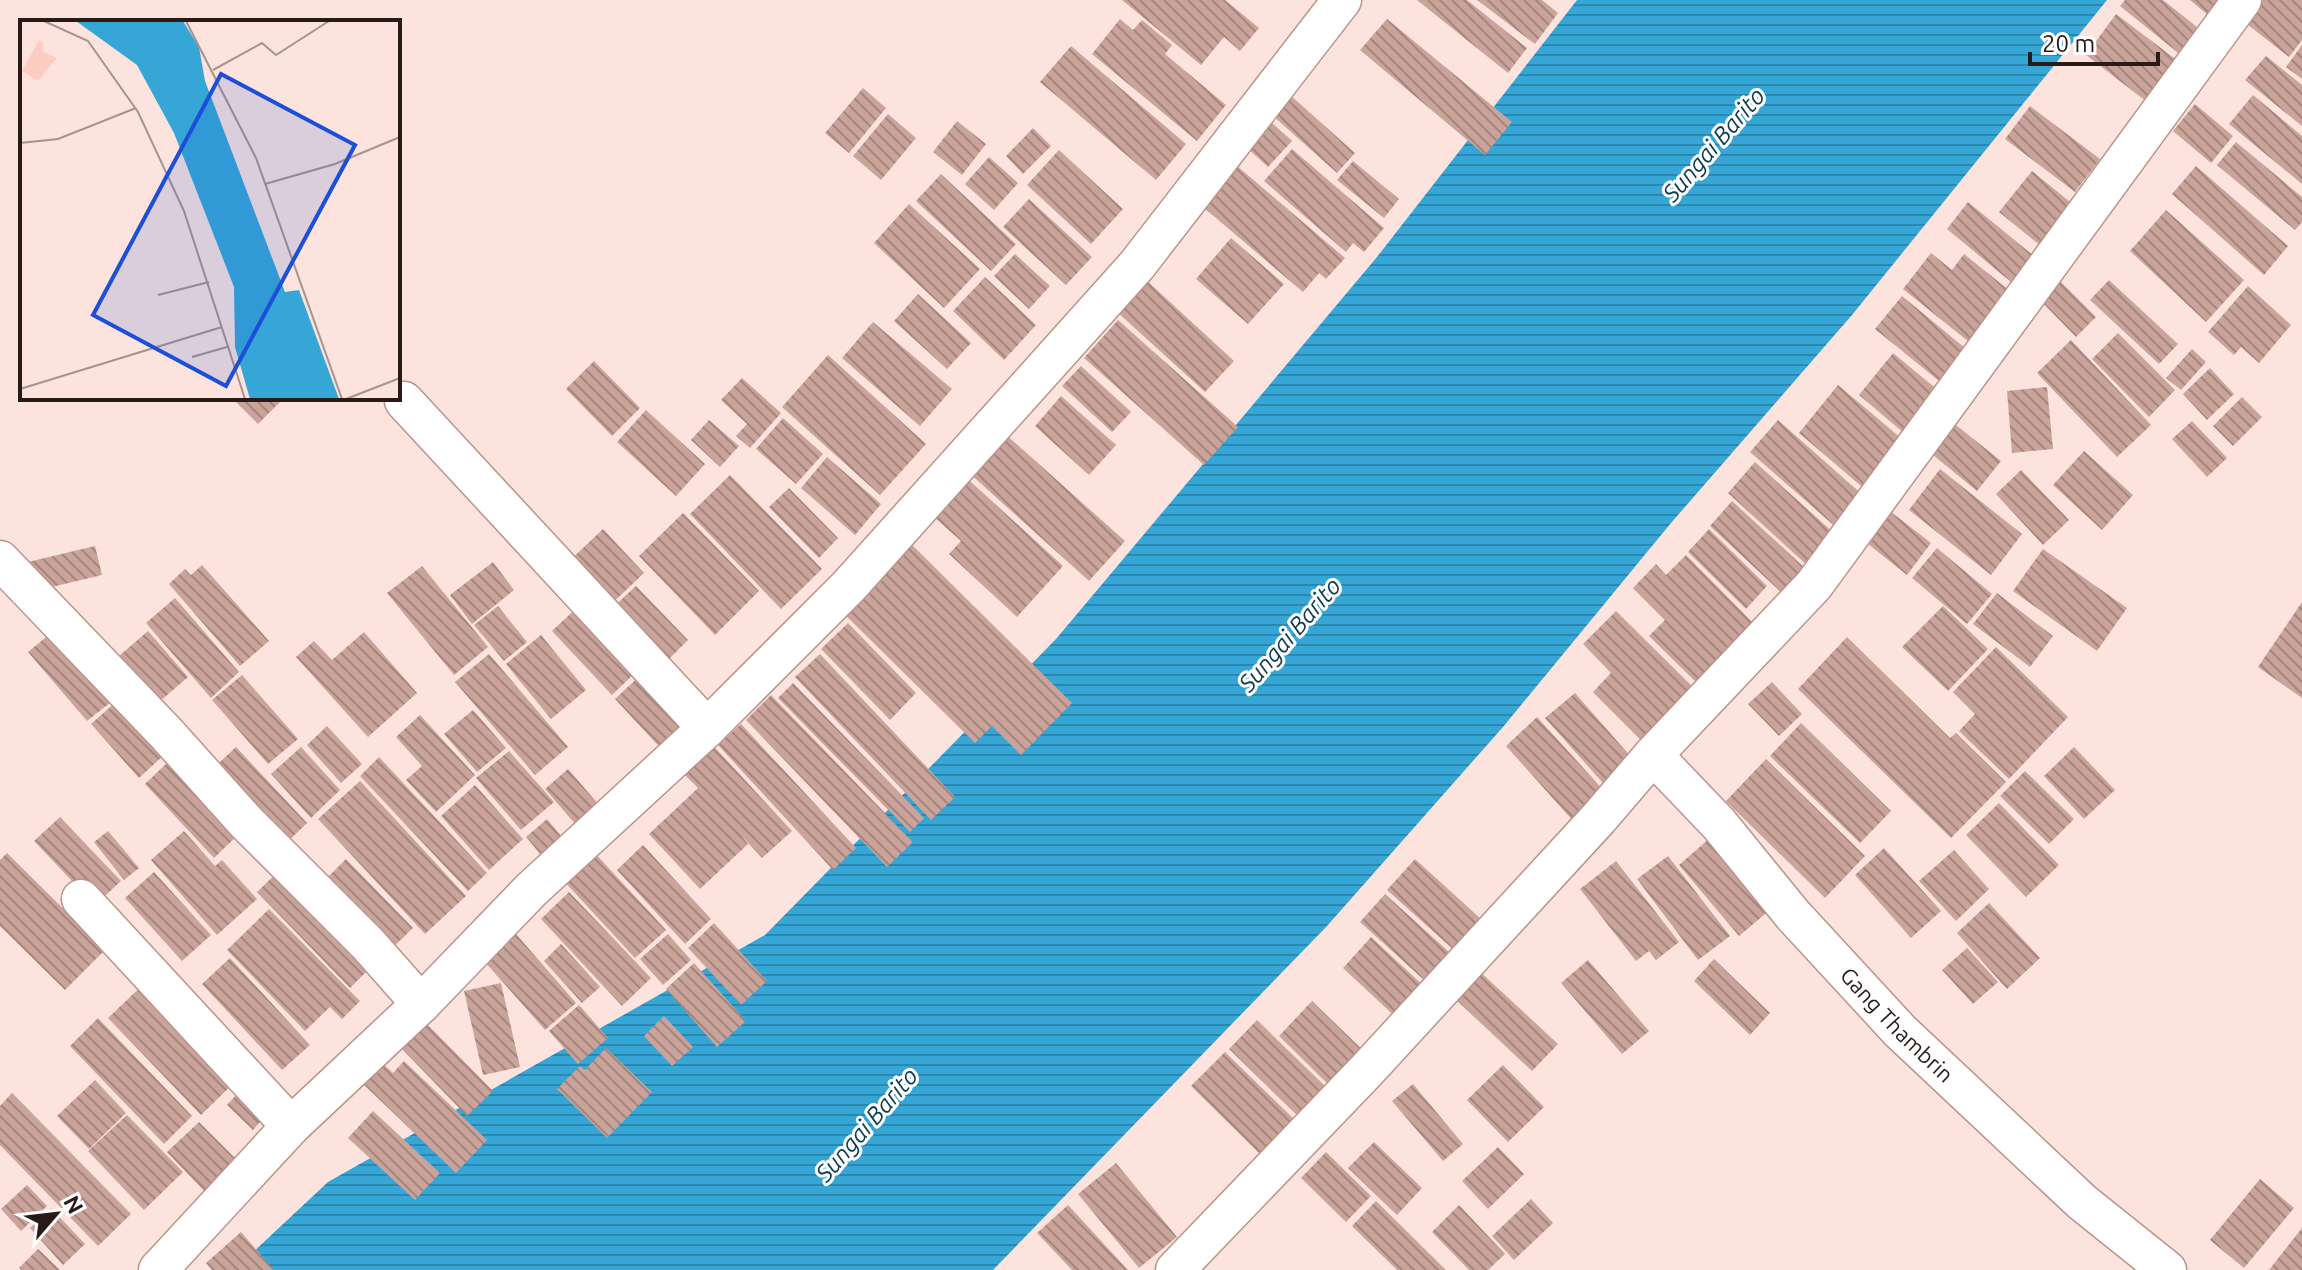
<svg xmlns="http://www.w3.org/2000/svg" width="2302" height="1270" font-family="Ubuntu,sans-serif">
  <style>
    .water { fill: url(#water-rules) }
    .building { fill: url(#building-back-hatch) }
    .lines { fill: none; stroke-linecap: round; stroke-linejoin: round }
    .minor-casing { stroke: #ba948b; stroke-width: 41 }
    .minor { stroke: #fff; stroke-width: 38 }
    .labels { text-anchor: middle; stroke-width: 6; stroke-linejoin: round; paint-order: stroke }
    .street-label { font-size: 22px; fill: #281a17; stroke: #fff }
    .water-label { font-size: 24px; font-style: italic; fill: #0b3b4f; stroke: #fff }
    .inset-road { fill: none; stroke: #a7938e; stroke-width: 2 }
    .view { fill: #1d4ed8; fill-opacity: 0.15; stroke: #1d4ed8; stroke-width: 4 }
    .inset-edge { fill: none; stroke: #281a17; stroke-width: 4 }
  </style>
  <defs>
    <pattern id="water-rules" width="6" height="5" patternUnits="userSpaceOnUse" patternTransform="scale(2)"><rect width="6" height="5" fill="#35a6d6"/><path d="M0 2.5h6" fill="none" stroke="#2d86ad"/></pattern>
    <pattern id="building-back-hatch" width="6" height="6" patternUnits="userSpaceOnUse" patternTransform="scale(2)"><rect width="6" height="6" fill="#caa49b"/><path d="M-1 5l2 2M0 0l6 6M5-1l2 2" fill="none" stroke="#a4857d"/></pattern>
  </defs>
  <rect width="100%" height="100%" fill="#fce3dd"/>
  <path class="water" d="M1577 0H2107L1852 315 1671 523 1503 727 1327 926 993 1270H234L328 1182 765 935 1056 639 1377 257Z"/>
  <path class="building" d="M1122 0H1225L1259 28 1240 51 1224 37 1201 65Z
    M1417 0H1467L1527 48 1508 73Z
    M1477 0H1542L1558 13 1535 44Z
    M2125 0H2163L2207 35 2187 60 2120 6Z
    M2190 0H2230L2214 20Z
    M2259 0H2302V40L2289 57 2243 21Z
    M2116 14 2178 61 2147 102 2086 55Z
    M1120 19 1133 30 1142 20 1172 45 1165 54 1226 105 1197 141 1092 54Z
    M1387 19 1512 122 1485 155 1360 50Z
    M2302 45V79L2286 67Z
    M1071 46 1186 144 1156 180 1040 82Z
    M2266 56 2302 85V126L2245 80Z
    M863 88 886 108 849 153 825 133Z
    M1289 94 1355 153 1337 173 1271 114Z
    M2253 95 2302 136V184L2229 124Z
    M2195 104 2233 136 2211 163 2173 131Z
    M2030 106 2100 159 2075 192 2005 139Z
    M888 114 916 138 881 180 853 156Z
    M957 121 986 144 962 175 933 152Z
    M1270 121 1292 141 1268 167 1246 147Z
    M1033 128 1051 146 1023 174 1006 156Z
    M2236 142 2302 197V222L2295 230 2217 165Z
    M1292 149 1384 228 1364 252 1353 243 1346 252 1264 181Z
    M1059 150 1123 209 1091 244 1027 185Z
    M989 157 1018 183 994 210 965 184Z
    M1230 160 1345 258 1326 279 1319 273 1303 292 1196 201Z
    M1353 161 1399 199 1384 218 1337 180Z
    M2196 166 2288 246 2264 275 2172 194Z
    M2032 171 2080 210 2047 251 1999 212Z
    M941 174 1016 244 991 271 916 201Z
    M1029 199 1092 257 1066 285 1003 227Z
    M1968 202 2039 260 2017 287 1947 229Z
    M909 204 980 269 944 308 874 243Z
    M2166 210 2244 280 2206 322 2130 251Z
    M1231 238 1284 284 1248 324 1196 279Z
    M1931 253 1952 270 1964 254 2015 295 1974 346 1903 289Z
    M1015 254 1050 286 1029 309 994 276Z
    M2053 274 2096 317 2076 337 2034 294Z
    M985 277 1036 325 1004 360 953 311Z
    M1144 278 1234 361 1205 392 1115 310Z
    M2109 280 2178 344 2159 364 2090 300Z
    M2248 286 2291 325 2259 363 2241 347 2234 355 2208 332Z
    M918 294 971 343 947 369 894 321Z
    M1902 296 1971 353 1944 385 1875 329Z
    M1118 320 1238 427 1204 465 1084 358Z
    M873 322 952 389 920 426 842 358Z
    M2118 333 2175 390 2149 417 2092 359Z
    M2071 340 2151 425 2117 457 2037 373Z
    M2192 349 2206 362 2181 390 2166 378Z
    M1893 353 1945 396 1911 439 1859 395Z
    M828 355 926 444 880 495 782 407Z
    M594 361 640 408 612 436 566 389Z
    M1081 366 1131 412 1112 432 1062 386Z
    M2210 368 2234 394 2207 420 2183 394Z
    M742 378 781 413 750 448 736 436 747 424 721 400Z
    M1838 385 1908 444 1868 492 1799 433Z
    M2047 387 2053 449 2012 453 2007 391Z
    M1061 396 1116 445 1089 475 1035 426Z
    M2242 397 2262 417 2233 446 2213 426Z
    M232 398H284L258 424Z
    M646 410 705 464 676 496 617 442Z
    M1946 417 2001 461 1977 491 1922 446Z
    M783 418 823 454 796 484 756 449Z
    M709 420 739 446 720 467 691 440Z
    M1778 420 1866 498 1838 529 1750 452Z
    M2192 421 2227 458 2207 477 2172 439Z
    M1003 432 1125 541 1089 581 968 472Z
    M2084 451 2133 495 2102 530 2053 485Z
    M827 457 881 504 855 535 801 488Z
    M1755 462 1836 535 1808 566 1728 493Z
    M1940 469 2022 534 1991 575 1909 510Z
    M2021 470 2069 520 2043 545 1996 494Z
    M960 472 1063 566 1017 617 949 554 961 541 925 509Z
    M730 475 822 569 781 609 690 514Z
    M789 488 838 538 819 558 769 507Z
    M1732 501 1806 569 1783 594 1710 526Z
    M1882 505 1931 543 1907 575 1858 536Z
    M683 513 759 591 715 635 639 556Z
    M603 529 644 573 604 611 563 567Z
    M1709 529 1767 586 1746 609 1688 552Z
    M902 535 1072 703 1021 755 992 726 975 743 834 604Z
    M95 546 102 575 35 591 28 562Z
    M1937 548 1992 594 1967 624 1912 578Z
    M2043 549 2127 608 2097 651 2013 591Z
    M1686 555 1761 631 1703 689 1649 636 1665 620 1633 588 1656 564 1666 575Z
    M493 562 514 590 472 624 450 595Z
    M202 565 269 641 240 666 169 584 185 569 191 575Z
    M422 566 488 647 454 675 387 593Z
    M636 586 688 640 660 668 608 612Z
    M1997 593 2053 636 2030 667 1973 624Z
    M175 598 239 672 211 698 146 623Z
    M2302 602V698L2258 667Z
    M582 603 642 666 612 695 552 631Z
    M498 606 527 642 504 661 474 625Z
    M1943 606 1988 649 1948 691 1902 647Z
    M1616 611 1701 695 1649 748 1593 692 1611 673 1583 644Z
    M848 623 916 693 890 720 821 649Z
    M57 628 116 698 87 721 28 652Z
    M148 631 188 677 152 708 112 662Z
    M364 632 417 693 368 737 296 657 314 641 332 660Z
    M541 635 586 690 551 719 506 664Z
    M1847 637 1950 738 1956 733 2006 782 1951 838 1798 689Z
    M1996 647 2068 717 2009 779 1959 731 1975 714 1953 692Z
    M489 654 568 747 535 775 455 682Z
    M820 654 955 797 931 820 795 677Z
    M646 670 699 725 667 755 615 699Z
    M242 675 298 739 268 764 212 700Z
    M1772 682 1802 714 1779 736 1748 704Z
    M793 683 924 818 910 832 778 698Z
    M1575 693 1639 766 1610 791 1545 718Z
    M771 695 913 842 887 867 746 720Z
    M117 701 165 754 139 778 91 724Z
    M473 710 506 748 477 772 444 734Z
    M420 715 475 775 436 812 406 780 422 766 396 737Z
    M1537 717 1607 794 1575 823 1506 746Z
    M1801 723 1891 811 1860 843 1770 756Z
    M741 724 856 848 833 870 718 745Z
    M327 726 362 764 341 783 307 745Z
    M708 740 792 831 762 858 741 835 748 844 700 889 649 834 698 788 678 768Z
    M236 747 307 823 279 850 207 774Z
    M301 747 340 790 311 818 271 774Z
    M2074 747 2115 790 2084 819 2044 776Z
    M509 751 554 802 521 830 476 778Z
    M379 757 487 873 468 891 360 776Z
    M171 759 241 832 214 858 145 784Z
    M1766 759 1865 856 1825 898 1726 801Z
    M568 769 606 813 583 833 545 789Z
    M2025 771 2074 819 2049 844 2000 796Z
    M360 781 466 896 425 934 318 819Z
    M475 785 523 839 489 870 441 816Z
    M1999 803 2059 865 2026 897 1966 835Z
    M60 817 121 881 95 905 34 841Z
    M547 819 572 849 551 867 526 837Z
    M108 831 139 868 124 880 94 842Z
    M184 831 215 866 222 860 257 899 217 935 151 860Z
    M1718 831 1778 903 1739 936 1679 865Z
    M643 845 711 919 685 944 617 870Z
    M1884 848 1941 911 1911 938 1855 875Z
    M592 850 666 930 635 958 562 879Z
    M1954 850 1989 889 1956 921 1919 881Z
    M7 853 105 950 65 990 0 926V860Z
    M1668 856 1730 936 1698 960 1637 879Z
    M346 859 413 928 383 957 316 889Z
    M1415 859 1481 919 1454 950 1387 890Z
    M1616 861 1679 942 1656 960 1649 951 1636 961 1580 889Z
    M282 868 374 964 350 988 257 892Z
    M154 872 211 935 182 961 125 898Z
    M569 892 651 978 622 1006 541 919Z
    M1385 894 1459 961 1434 989 1360 922Z
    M1989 903 2040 958 2007 989 1957 933Z
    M269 909 360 1001 342 1019 330 1007 305 1031 227 950Z
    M714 923 767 981 741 1005 688 948Z
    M516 934 576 1003 545 1030 485 962Z
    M668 934 691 960 663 985 640 959Z
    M1371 937 1428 990 1400 1021 1343 968Z
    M561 944 600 987 582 1003 544 961Z
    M1967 948 1998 982 1973 1004 1942 970Z
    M230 958 310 1045 282 1070 202 984Z
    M1714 959 1770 1013 1750 1035 1694 981Z
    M1588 960 1649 1031 1622 1054 1561 983Z
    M694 963 746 1021 717 1047 666 989Z
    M1477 969 1558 1044 1532 1071 1453 997Z
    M148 980 241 1076 201 1115 108 1018Z
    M501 983 520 1067 483 1075 464 991Z
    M1312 1001 1371 1058 1337 1093 1279 1036Z
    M579 1005 608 1038 578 1064 549 1031Z
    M664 1016 693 1047 672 1066 644 1036Z
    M98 1018 192 1116 164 1144 70 1046Z
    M1257 1020 1330 1091 1302 1120 1229 1049Z
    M427 1024 493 1091 467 1116 402 1049Z
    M606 1048 652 1092 607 1138 557 1089 580 1066 585 1070Z
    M1225 1052 1298 1123 1264 1158 1191 1086Z
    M380 1061 393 1073 404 1061 487 1140 456 1173 360 1081Z
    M1503 1065 1544 1107 1508 1142 1467 1100Z
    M95 1080 126 1113 89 1149 57 1116Z
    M246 1084 272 1108 253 1130 227 1105Z
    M1413 1084 1463 1144 1443 1161 1392 1101Z
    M12 1093 131 1214 98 1246 0 1145V1106Z
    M373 1111 440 1173 415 1200 348 1138Z
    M127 1115 183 1172 144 1210 88 1151Z
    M199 1122 240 1163 207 1194 167 1152Z
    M1374 1142 1422 1188 1397 1215 1348 1168Z
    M1498 1147 1524 1174 1488 1209 1462 1181Z
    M1326 1152 1371 1196 1346 1222 1301 1178Z
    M1116 1163 1177 1237 1139 1268 1078 1194Z
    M2260 1179 2294 1208 2244 1268 2210 1240Z
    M27 1185 47 1206 21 1231 1 1209Z
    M1531 1199 1553 1223 1514 1260 1492 1236Z
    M1376 1201 1446 1270H1397L1352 1226Z
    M1068 1205 1128 1270H1072L1037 1233Z
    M1459 1205 1505 1254 1488 1270H1469L1432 1232Z
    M51 1208 85 1244 63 1265 30 1228Z
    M2302 1228V1270H2269Z
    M241 1232 274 1270H212L206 1263Z
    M38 1249 60 1270H22L19 1268Z"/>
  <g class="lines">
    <defs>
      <g id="minor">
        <path d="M404 401 707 728"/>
        <path d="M0 560 166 733 246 822 368 944 421 1004"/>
        <path id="s1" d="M1653 755 1719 824 1793 915 1900 1031 2082 1202 2167 1270"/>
        <path d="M81 899 291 1126"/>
        <path d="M158 1270 291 1126 421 1004 531 890 707 728 849 586 1137 265 1342 0"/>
        <path d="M1175 1270 1367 1070 1599 818 1653 755 1814 585 2242 0"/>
      </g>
    </defs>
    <use href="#minor" class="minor-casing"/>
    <use href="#minor" class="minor"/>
  </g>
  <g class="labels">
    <g class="street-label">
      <text dy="8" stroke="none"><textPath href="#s1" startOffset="364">Gang Thambrin</textPath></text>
    </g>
    <g class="water-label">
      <text transform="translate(1714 145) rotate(-49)" y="8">Sungai Barito</text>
      <text transform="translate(1290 635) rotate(-49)" y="8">Sungai Barito</text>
      <text transform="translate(867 1125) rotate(-49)" y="8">Sungai Barito</text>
    </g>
  </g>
  <g transform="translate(20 20)">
    <rect width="380" height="380" fill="#fce3dd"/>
    <path d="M19 20 24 23 22 31 37 38 18 61 2 51Z" fill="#fccdc2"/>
    <path d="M56 1H163L179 27 185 61 265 272 279 270 319 379H230L215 327 214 267 154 113 117 45Z" fill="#35a6d6"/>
    <path class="inset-road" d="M24 1 68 21 118 92 164 191 225 379M166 1 236 138 322 379M193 50 242 23 256 35 309 1M0 123 38 119 116 88M245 164 315 144 380 117M138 275 189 262M172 337 207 327M0 369 202 307M326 379 380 358"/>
    <path class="view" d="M201 54 335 125 206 366 73 295Z"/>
    <rect width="380" height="380" class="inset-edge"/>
  </g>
  <g transform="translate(56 1214) rotate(62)" stroke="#ffffff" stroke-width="6" paint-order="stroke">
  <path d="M0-6L14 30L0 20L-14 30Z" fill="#281a17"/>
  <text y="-12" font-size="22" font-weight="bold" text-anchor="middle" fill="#281a17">N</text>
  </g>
  <path d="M2030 52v12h128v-12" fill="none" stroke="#281a17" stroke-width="4"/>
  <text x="2042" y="52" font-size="24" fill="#281a17" stroke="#ffffff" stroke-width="6" paint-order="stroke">20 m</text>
</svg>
